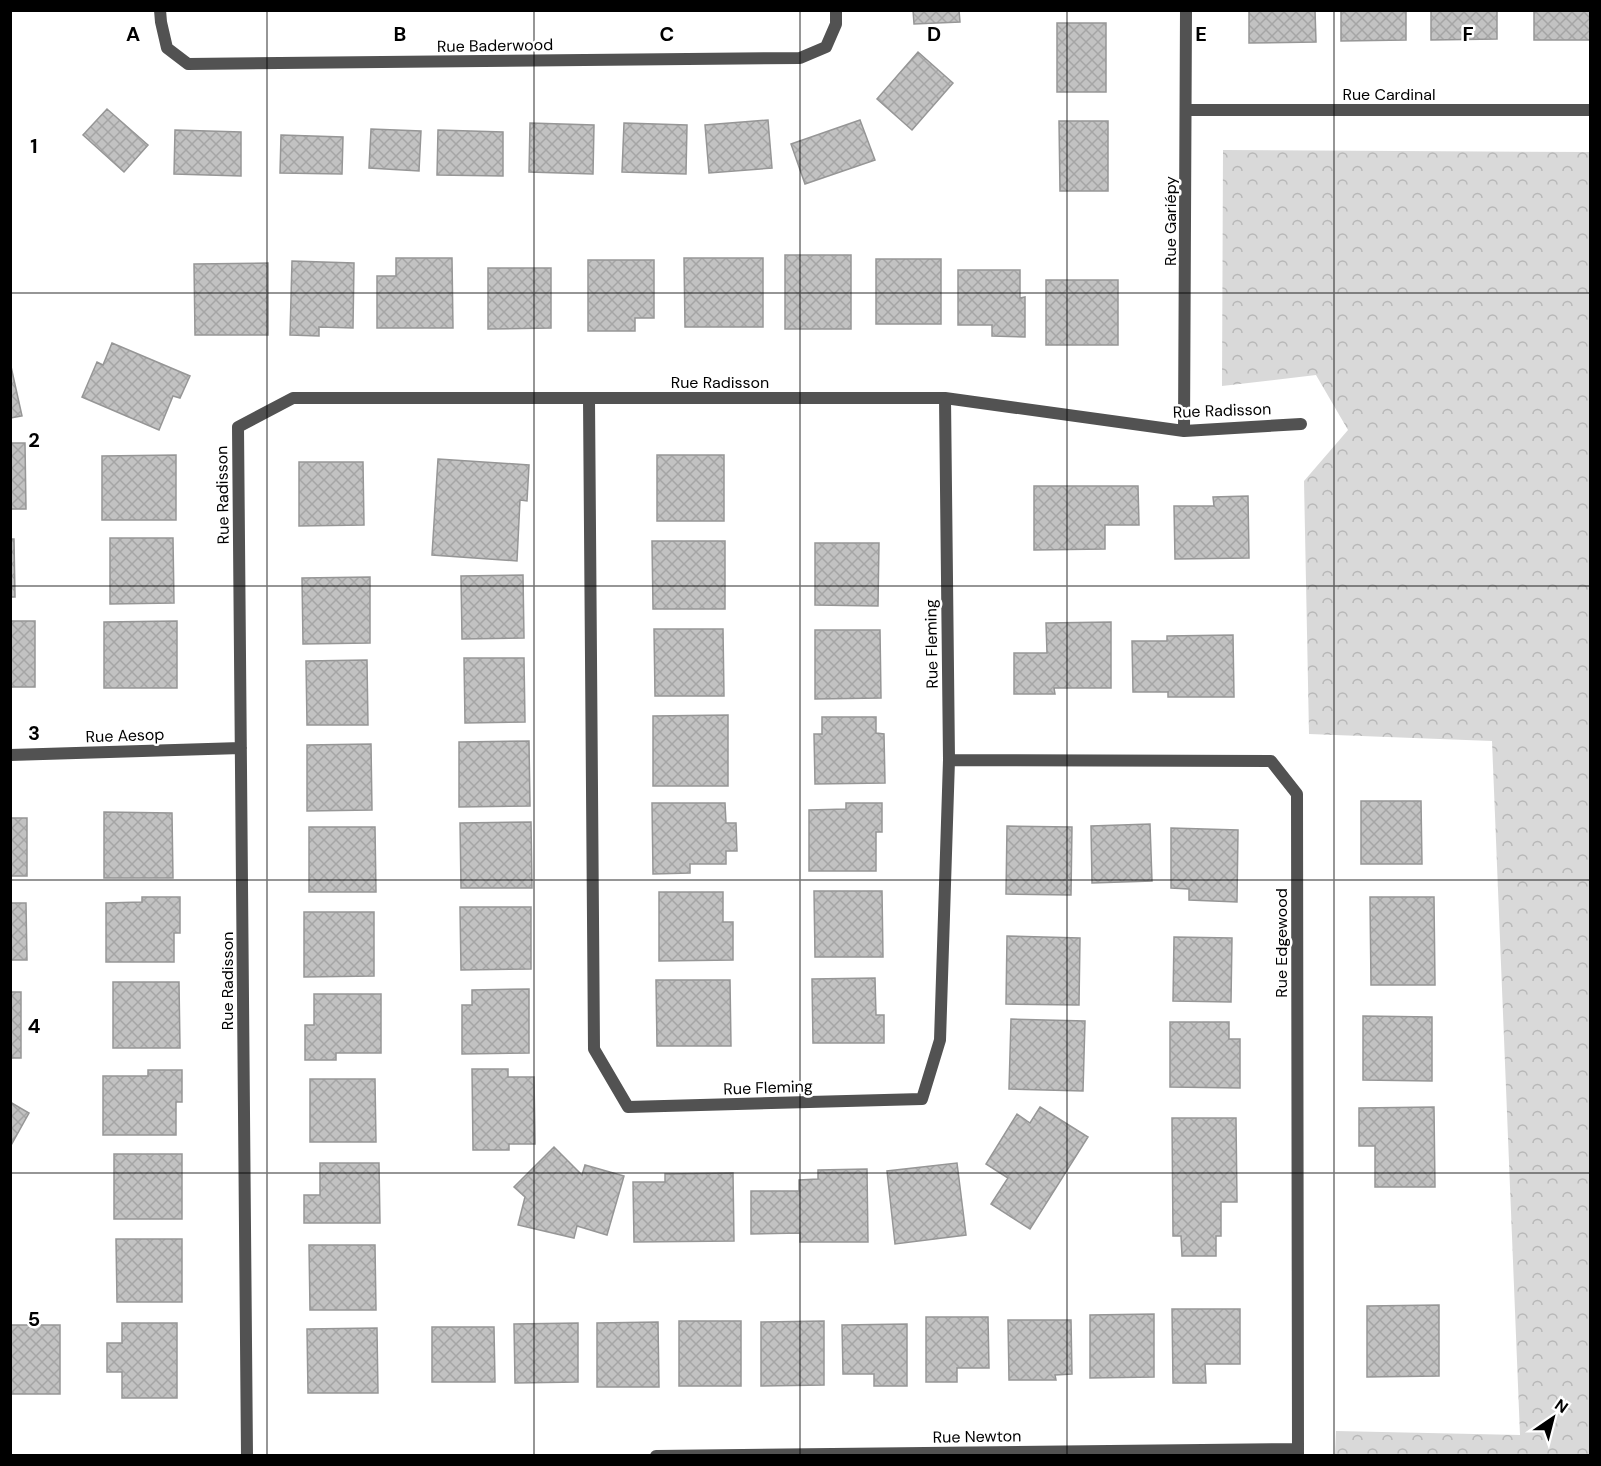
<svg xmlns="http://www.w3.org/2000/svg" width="1601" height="1466" font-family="'DM Sans',sans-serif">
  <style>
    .forest { fill: url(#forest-crowns) }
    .building { fill: url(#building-cross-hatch); stroke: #969696; stroke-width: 1.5 }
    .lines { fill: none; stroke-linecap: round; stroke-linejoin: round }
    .street { stroke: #525252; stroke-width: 12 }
    .grid { fill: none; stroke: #000; stroke-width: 1.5; stroke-opacity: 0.55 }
    .labels { text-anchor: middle; stroke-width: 5; stroke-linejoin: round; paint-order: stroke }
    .street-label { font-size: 16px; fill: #000; stroke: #fff }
    .grid-label { font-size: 20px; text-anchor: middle; font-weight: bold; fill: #000; stroke: #fff; stroke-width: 5; stroke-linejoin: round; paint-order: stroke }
  </style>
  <defs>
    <pattern id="forest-crowns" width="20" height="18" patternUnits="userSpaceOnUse" patternTransform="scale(1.5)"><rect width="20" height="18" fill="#d9d9d9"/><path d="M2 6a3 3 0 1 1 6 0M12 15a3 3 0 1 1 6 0" fill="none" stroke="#b8b8b8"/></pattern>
    <pattern id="building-cross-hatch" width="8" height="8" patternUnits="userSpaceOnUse" patternTransform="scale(1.5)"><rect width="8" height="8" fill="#c2c2c2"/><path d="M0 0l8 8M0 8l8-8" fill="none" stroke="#a5a5a5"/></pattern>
  </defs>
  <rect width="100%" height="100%" fill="#fff"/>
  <path class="forest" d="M1223 150 1590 152V1455H1335L1336 1431 1520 1435 1492 741 1309 734 1304 481 1348 430 1316 375 1222 386Z"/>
  <path class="building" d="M913 10H959L960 22 914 24Z
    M1249 10H1315L1316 42 1249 43Z
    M1341 10H1406V40L1341 41Z
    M1431 10H1497V39L1431 40Z
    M1534 10H1590V40H1534Z
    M1057 23H1106V92H1057Z
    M918 52 953 83 912 130 877 99Z
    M107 109 148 145 124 172 83 135Z
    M768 120 772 168 709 173 705 125Z
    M860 120 875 160 805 184 791 144Z
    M1059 121H1108V191H1060Z
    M530 123 594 125 593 174 529 172Z
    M624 123 687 125 686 174 622 172Z
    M371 129 421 131 419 171 369 168Z
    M175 130 241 132V176L174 174Z
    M438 130 503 132V176L437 175Z
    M281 135 343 137 342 174 280 173Z
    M785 255H851V329H785Z
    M396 258H452L453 328H377V276H396Z
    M684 258H763V327H685Z
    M876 259H941V324H876Z
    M588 260H654V318H635V331H588Z
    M292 261 354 263 353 328 319 327V336L290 335Z
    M268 263V335H195L194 264Z
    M488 268H551V328L488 329Z
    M958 270H1020V298L1025 297V337L992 336V325H958Z
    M1046 280H1118V345H1046Z
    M112 343 190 376 180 398 173 396 159 430 82 397 97 362 103 365Z
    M10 362 22 416 10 418Z
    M10 443H25L26 509H10Z
    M176 455V520H102V456Z
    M657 455H724V521H657Z
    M438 459 529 465 527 501 520 500 517 561 432 555Z
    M299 462H363L364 525 299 526Z
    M1034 486H1138L1139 525H1105V549L1034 550Z
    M1248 496 1249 558 1175 559 1174 506H1214L1213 497Z
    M110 538H173L174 603 110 604Z
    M10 539H14L15 597H10Z
    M652 541H725V609H653Z
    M815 543H879L878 606 815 605Z
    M523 575 524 638 462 639 461 576Z
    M370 577V643L303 644 302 578Z
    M10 621H35V687H10Z
    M177 621V688H104V622Z
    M1111 622V688H1054L1055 694H1014V653H1047L1046 623Z
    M654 629H723L724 696H655Z
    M815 630H880L881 698 815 699Z
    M1233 635 1234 697H1168V692H1133L1132 641H1167V636Z
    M464 658H524L525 722 465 723Z
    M367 660 368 725H307L306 661Z
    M728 715V786H653V716Z
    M822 717H876V733L884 734 885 783 815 784 814 734H822Z
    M529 741 530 806 459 807V742Z
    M371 744 372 810 307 811V745Z
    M1361 801H1421L1422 864H1361Z
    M652 803H725L726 823H736L737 851H726V864H690V873L653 874Z
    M846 803H882V832H876V871H809V810L846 809Z
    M104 812 172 813 173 878H104Z
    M10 818H27V876H10Z
    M531 822 532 888H461L460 823Z
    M1150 824 1152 881 1092 883 1091 826Z
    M1007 826 1072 827 1071 895 1006 894Z
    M309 827H375L376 892H309Z
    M1171 828 1238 830 1237 902 1189 900V889L1171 888Z
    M814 891H882L883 957H815Z
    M659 892H723V922H733V960L659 961Z
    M142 897H180V933H174V962H106V903L142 902Z
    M1370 897H1434L1435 985H1371Z
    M10 903H26L27 960H10Z
    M460 907H531V969L461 970Z
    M304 912H374V976L304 977Z
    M1007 936 1080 938 1079 1005 1006 1004Z
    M1174 937 1232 938 1231 1002 1173 1001Z
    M875 978 876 1015H884V1043H813L812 979Z
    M656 980H730L731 1046H657Z
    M113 982H179L180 1048H113Z
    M529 989V1053L462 1054V1005H472V990Z
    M10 992H21V1058H10Z
    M314 994H381V1053H336V1060H305V1025H314Z
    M1363 1016 1432 1017V1081L1363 1080Z
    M1011 1019 1085 1021 1083 1091 1009 1089Z
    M1170 1022H1229V1039H1240V1088L1170 1087Z
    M472 1069H508V1077H534L535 1144H509V1150H473Z
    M148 1070H182V1102H176V1135H103V1076H148Z
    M310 1079H375L376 1142H310Z
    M10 1102 29 1113 10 1147Z
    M1040 1107 1088 1137 1030 1229 991 1204 1008 1178 986 1164 1017 1114 1030 1123Z
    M1434 1107 1435 1187H1375V1146H1359V1108Z
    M1172 1118H1236L1237 1202H1221V1236H1216V1256H1182L1181 1236H1173Z
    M554 1147 582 1175 585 1165 624 1176 607 1235 577 1226 574 1238 518 1225 525 1197 514 1187Z
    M114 1154H182V1219H114Z
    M320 1163H379L380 1223H304V1195H320Z
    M957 1163 966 1235 895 1244 887 1171Z
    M867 1169 868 1242H800V1233L751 1234V1191H799V1180L818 1179V1170Z
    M733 1173 734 1241 634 1242 633 1182H665V1174Z
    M116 1239H182V1302H117Z
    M309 1245H375L376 1310H310Z
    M1439 1305V1376L1367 1377V1306Z
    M1172 1309H1240V1364H1205L1206 1383H1173Z
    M1154 1314V1377L1090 1378V1315Z
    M926 1317H988L989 1368H957V1382H926Z
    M1008 1320H1071L1072 1374 1055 1375 1056 1380H1009Z
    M679 1321H741V1386H679Z
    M824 1321V1385L761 1386V1322Z
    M658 1322 659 1387H597V1323Z
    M122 1323H177V1398H122V1372H107V1343H122Z
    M578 1323V1382L515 1383 514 1324Z
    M907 1324V1386H874V1374H843L842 1325Z
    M10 1325H60V1394H10Z
    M432 1327H494L495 1382H432Z
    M377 1328 378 1393H308L307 1329Z"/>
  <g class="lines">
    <path class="street" d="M160 10 161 22 167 48 188 64 800 58 826 47 836 24V10
      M1187 110H1590
      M589 399 594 1049 628 1107 922 1099 940 1040 949 760 945 398
      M1184 431 1186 10
      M10 755 241 748
      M949 760 1271 761 1297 794 1298 1456
      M247 1456 238 427 293 398H945L1184 431 1301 424
      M656 1456 1298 1449"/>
  </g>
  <path class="grid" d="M267 10V1456M534 10V1456M800 10V1456M1067 10V1456M1334 10V1456M10 293H1590M10 586H1590M10 880H1590M10 1173H1590"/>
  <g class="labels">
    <g class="street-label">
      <text transform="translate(495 45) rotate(-1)" y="6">Rue Baderwood</text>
      <text x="1389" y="100">Rue Cardinal</text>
      <text transform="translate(1170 221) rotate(-90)" y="6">Rue Gariépy</text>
      <text x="720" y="388">Rue Radisson</text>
      <text transform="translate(1222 410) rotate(-2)" y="6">Rue Radisson</text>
      <text transform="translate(222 495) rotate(-91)" y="6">Rue Radisson</text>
      <text transform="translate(931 644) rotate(-91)" y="6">Rue Fleming</text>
      <text transform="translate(125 735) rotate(-2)" y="6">Rue Aesop</text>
      <text transform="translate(1281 943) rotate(-90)" y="6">Rue Edgewood</text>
      <text transform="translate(227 981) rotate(-90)" y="6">Rue Radisson</text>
      <text transform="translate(768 1087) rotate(-2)" y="6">Rue Fleming</text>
      <text transform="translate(977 1436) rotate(-1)" y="6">Rue Newton</text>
    </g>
  </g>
  <g class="grid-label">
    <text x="133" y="41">A</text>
    <text x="400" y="41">B</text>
    <text x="667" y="41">C</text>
    <text x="934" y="41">D</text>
    <text x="1201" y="41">E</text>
    <text x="1468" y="41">F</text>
    <text x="34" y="153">1</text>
    <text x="34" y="447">2</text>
    <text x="34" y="740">3</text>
    <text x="34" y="1033">4</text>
    <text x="34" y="1326">5</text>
  </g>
  <rect width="1601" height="1466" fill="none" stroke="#000000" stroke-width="24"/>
  <g transform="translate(1553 1418) rotate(35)" stroke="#ffffff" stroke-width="4.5" paint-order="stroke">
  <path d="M0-4.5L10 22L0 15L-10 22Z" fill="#000000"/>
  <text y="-9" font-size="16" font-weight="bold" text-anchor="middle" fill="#000000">N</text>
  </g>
</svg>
